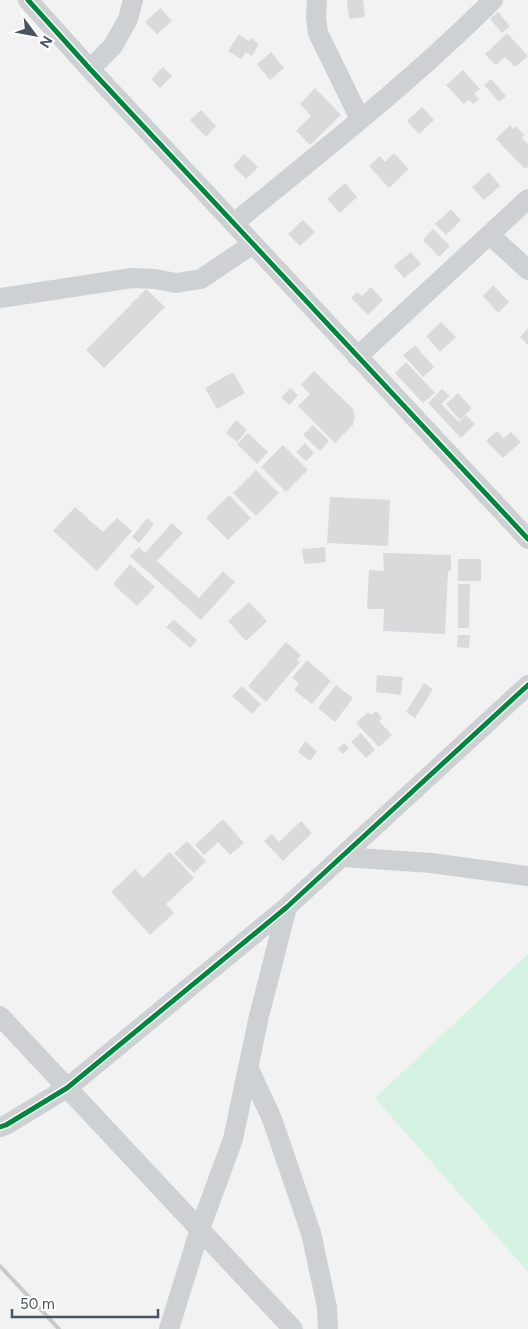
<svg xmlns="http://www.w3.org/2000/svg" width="528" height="1329" font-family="Figtree,sans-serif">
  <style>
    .green { fill: #d5f3e2 }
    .building { fill: #dadadc }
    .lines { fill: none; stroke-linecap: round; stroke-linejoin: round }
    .minor { stroke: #ced1d3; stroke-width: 20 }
    .rail { stroke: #c8cacc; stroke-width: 4 }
    .cycleway-casing { stroke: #fff; stroke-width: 8 }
    .cycleway { stroke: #00873e; stroke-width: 5 }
  </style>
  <rect width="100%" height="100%" fill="#f3f2f2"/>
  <path class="green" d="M528 954V1272L375 1098Z"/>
  <path class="building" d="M347 0H363L365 17 349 19Z
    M160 8 172 21 157 34 145 22Z
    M498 12 510 26 502 33 490 19Z
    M507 33 528 56 515 67 505 57 496 65 485 54Z
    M239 34 248 41 251 38 259 44 252 56 246 52 241 59 228 51Z
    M271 52 284 68 270 80 257 64Z
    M163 67 172 76 160 88 151 79Z
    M463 70 480 89 474 94 479 99 473 104 469 100 464 104 446 85Z
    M491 79 506 96 499 102 484 85Z
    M315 88 341 115 310 145 296 131 311 116 300 104Z
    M422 107 434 120 419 134 407 121Z
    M201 110 216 126 206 137 190 120Z
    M510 125 513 129 516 126 524 135 522 138 528 144V166L525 169 496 139Z
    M394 153 409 169 389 188 369 166 380 156 385 162Z
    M244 154 258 167 246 179 233 166Z
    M489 172 500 186 484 200 472 187Z
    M345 183 357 197 340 213 327 199Z
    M451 209 461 220 446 235 435 224Z
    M303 220 315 232 300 246 288 234Z
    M433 229 450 246 439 257 423 240Z
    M411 252 421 264 404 278 394 266Z
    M493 285 509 302 498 313 483 296Z
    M371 287 383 300 368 315 351 298 357 292 362 296Z
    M146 289 165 307 104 368 86 350Z
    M441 322 456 337 440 352 426 336Z
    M528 328V345L520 337Z
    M415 345 434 367 423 377 403 355Z
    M406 362 435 393 423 403 395 373Z
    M314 371 353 409 355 417 353 425 335 443 298 406 310 394 301 385Z
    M233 372 245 393 217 409 205 388Z
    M290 388 298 395 290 405 281 398Z
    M442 389 450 396 441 404 459 422 466 415 475 424 461 438 428 403Z
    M458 393 472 408 460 420 446 404Z
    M236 420 247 430 237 442 226 433Z
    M313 425 329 441 320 451 303 435Z
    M497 431 504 438 511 432 521 442 503 458 486 441Z
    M248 433 268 452 257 464 237 444Z
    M305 443 314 453 306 461 296 452Z
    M283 445 308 470 286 492 261 467Z
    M256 470 279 493 256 516 233 493Z
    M229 495 251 518 228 540 206 518Z
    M330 497 390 500 388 546 327 543Z
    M75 507 103 532 117 518 132 531 97 571 53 531Z
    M147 518 154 524 139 543 132 537Z
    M172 523 183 533 157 561 199 598 223 571 235 582 201 620 130 556 139 547 145 553Z
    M325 547 326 562 304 564 302 549Z
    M383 553 451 555V571H448L445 634 383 631 384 609H367L369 570 384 571Z
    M458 559H481V581H458Z
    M130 564 155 587 137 606 113 584Z
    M458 584H470L469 628H458Z
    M249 602 267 621 246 641 228 621Z
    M174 620 197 640 190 648 166 627Z
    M458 635H470L469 648 457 647Z
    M286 642 301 655 297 660 300 662 266 702 248 686Z
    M307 660 331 681 312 704 294 690 299 684 292 678Z
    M377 675 403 677 401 695 376 692Z
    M424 683 433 689 415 718 406 712Z
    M336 685 353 698 335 722 318 708Z
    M242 686 261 704 252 714 232 696Z
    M376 711 382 718 379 721 392 735 379 747 356 723 368 712 371 715Z
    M361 733 375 750 366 758 351 742Z
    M305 741 317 751 310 761 298 752Z
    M344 743 349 748 343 754 338 749Z
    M223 819 244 843 230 855 218 842 204 855 195 845Z
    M301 821 312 833 283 861 264 841 272 834 279 842Z
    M187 841 206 861 194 873 174 853Z
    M170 852 194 878 166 904 174 913 150 935 111 892 135 869 143 878Z"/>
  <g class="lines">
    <path class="minor" d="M28 0 90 69 528 539
      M317 0 316 17 318 33 360 119
      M90 69 113 46 128 19 133 0
      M234 223C322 151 412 81 493 0
      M490 235 528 270
      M0 298 132 278 155 279 176 283 201 279 253 244
      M357 357 528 199
      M343 857 431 863 528 876
      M0 1016 293 1329
      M248 1067 272 1119 311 1233 327 1307 328 1329
      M0 1127 6 1125 67 1088 287 907 528 685
      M169 1329 200 1229 233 1139 259 1016 287 907"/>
    <path class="rail" d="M0 1266 59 1329"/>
    <defs>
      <path id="cycleway" d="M28 0 90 69 528 539
        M0 1127 6 1125 67 1088 287 907 528 685"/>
    </defs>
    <use href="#cycleway" class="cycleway-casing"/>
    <use href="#cycleway" class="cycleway"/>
  </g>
  <g transform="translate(35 35) rotate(122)" stroke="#ffffff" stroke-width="4" paint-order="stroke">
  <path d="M0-4L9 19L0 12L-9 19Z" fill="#475461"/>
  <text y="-8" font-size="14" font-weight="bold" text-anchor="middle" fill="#475461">N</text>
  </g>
  <path d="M12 1309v8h146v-8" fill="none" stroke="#475461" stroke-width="2.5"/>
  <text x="20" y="1309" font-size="15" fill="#475461" stroke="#ffffff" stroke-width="4" paint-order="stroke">50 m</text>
</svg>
